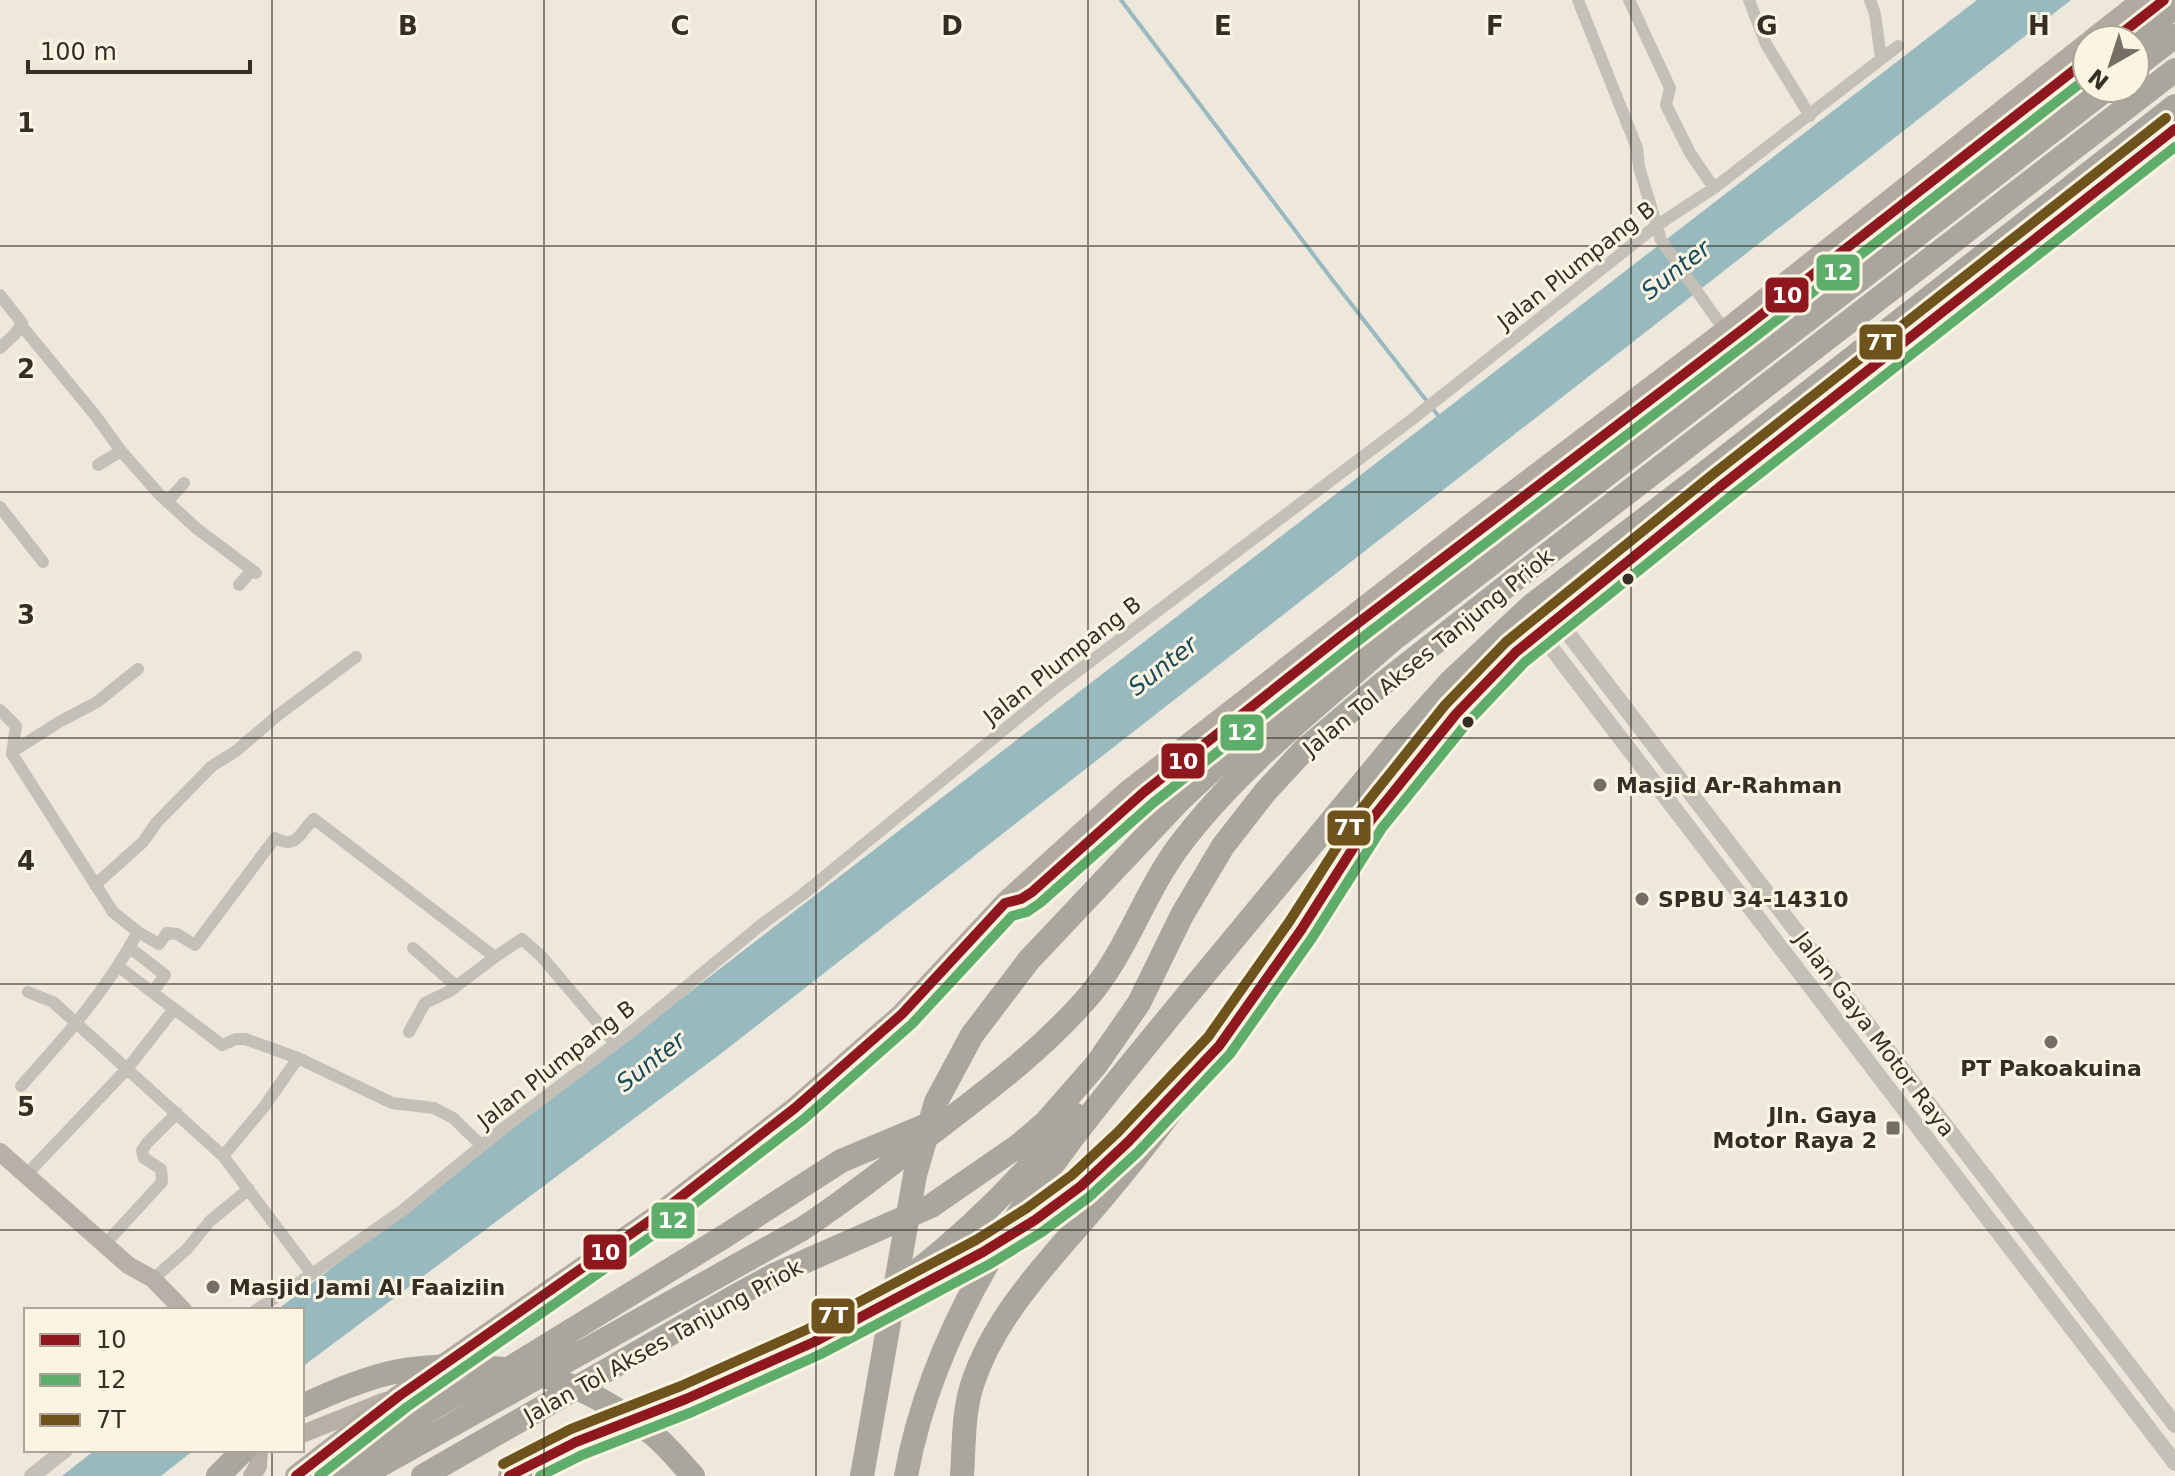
<svg xmlns="http://www.w3.org/2000/svg" width="2175" height="1476" font-family="'DejaVu Sans',sans-serif">
  <style>
    .water { fill: #98babf }
    .lines { fill: none; stroke-linecap: round; stroke-linejoin: round }
    .stream { stroke: #98babf; stroke-width: 4 }
    .minor { stroke: #c5c0b7; stroke-width: 12 }
    .tertiary { stroke: #c5c0b7; stroke-width: 16 }
    .secondary { stroke: #b6b0a6; stroke-width: 18 }
    .trunk { stroke: #b0aaa1; stroke-width: 22 }
    .motorway { stroke: #aba69d; stroke-width: 24 }
    .motorway-bridge { stroke: #aba69d; stroke-width: 24 }
    .bus-1-casing { stroke: #fbf4e3; stroke-width: 16 }
    .bus-2-casing { stroke: #fbf4e3; stroke-width: 16 }
    .bus-3-casing { stroke: #fbf4e3; stroke-width: 16 }
    .bus-1 { stroke: #8e181e; stroke-width: 10 }
    .bus-2 { stroke: #5ead6a; stroke-width: 10 }
    .bus-3 { stroke: #6e531c; stroke-width: 10 }
    .grid { fill: none; stroke: #362d25; stroke-width: 2; stroke-opacity: 0.55 }
    .bus-dot { fill: #362d25; stroke: #fbf4e3; stroke-width: 3 }
    .poi-dot { fill: #766e65; stroke: #fbf4e3; stroke-width: 3 }
    .labels { text-anchor: middle; stroke-width: 6; stroke-linejoin: round; paint-order: stroke }
    .street-label { font-size: 22px; fill: #362d25; stroke: #fbf4e3 }
    .poi-label { font-size: 22px; font-weight: bold; fill: #362d25; stroke: #fbf4e3; text-anchor: start }
    .water-label { font-size: 24px; font-style: italic; fill: #174b5a; stroke: #fbf4e3 }
    .grid-label { font-size: 26px; text-anchor: middle; font-weight: bold; fill: #362d25; stroke: #fbf4e3; stroke-width: 6; stroke-linejoin: round; paint-order: stroke }
    .line-badge { stroke: #fbf4e3; stroke-width: 3 }
    .badge-label { font-size: 22px; text-anchor: middle; font-weight: bold; fill: #fff }
  </style>
  <rect width="100%" height="100%" fill="#ede7dc"/>
  <path class="water" d="M1977 0H2071L723 1052 302 1367V1310H277Z
    M95 1450H194L161 1476H62Z"/>
  <g class="lines">
    <path class="stream" d="M1121 0 1331 278 1440 418"/>
    <path class="minor" d="M1578 0 1637 148 1639 167 1661 240 1725 331
      M1629 0 1670 88 1666 105 1690 153 1714 188
      M1749 0 1766 44 1810 116
      M1870 0 1875 14 1881 58
      M0 295 22 323 15 334 0 348
      M21 325 95 415 121 451 159 494 196 528 256 573
      M98 465 121 451
      M167 502 184 483
      M0 507 43 562
      M239 585 252 570
      M0 710 16 726 12 754 113 912 138 932C105 992 67 1035 21 1086
      M12 752 59 722 97 702 138 669
      M95 885 143 842 157 822 212 766 236 751 278 715 356 657
      M138 932 159 944 167 933 177 934 195 945 275 838C297 850 299 833 314 819L495 957 522 939 541 956 615 1043
      M129 947 165 975 153 992
      M413 948 456 986
      M119 967 222 1045 236 1039H245L298 1058 392 1103 434 1108 453 1118 482 1146
      M28 992 53 1002 223 1156 312 1274
      M409 1032 425 1003 450 991 495 957
      M223 1156 264 1107 298 1058
      M27 1174 127 1069 174 1009
      M105 1244 162 1182 161 1169 144 1158 142 1151 147 1143 177 1113
      M153 1279 187 1249 210 1221 249 1189
      M256 1310 312 1274 403 1210 501 1130 636 1028 761 925 802 895 1050 692 1410 421 1656 226 1714 188 1898 46"/>
    <path class="tertiary" d="M1557 619 2175 1425
      M1540 633 2175 1463
      M32 1476 65 1450"/>
    <path class="secondary" d="M0 1152 128 1265 153 1279 183 1310
      M302 1434 385 1401
      M252 1476 258 1466 259 1450"/>
    <path class="trunk" d="M2092 40 2143 0
      M1206 1060 1246 1011 1371 820 1456 714 1516 652 1721 486 2175 129
      M885 1305 1035 1220 1081 1186 1169 1100
      M296 1476 399 1396 655 1217 795 1108 902 1014 1005 903 1127 792 1479 518 1725 331 2087 44
      M509 1476 576 1442 686 1399 829 1334"/>
    <path class="motorway" d="M2132 40 2175 7
      M2135 67 2175 36
      M814 1342C847 1320 880 1300 911 1276 971 1229 1027 1173 1074 1114
      M218 1476 244 1450
      M328 1476C384 1437 439 1400 502 1373L725 1236 841 1161 929 1124
      M361 1476 802 1229C848 1199 890 1165 933 1132 988 1090 1043 1049 1088 997 1126 953 1144 893 1179 846 1238 767 1318 706 1391 641L2108 88
      M423 1476 734 1297 774 1275 931 1206 1018 1146 1045 1123 1096 1065 1139 1003 1182 915 1223 846 1266 791 1303 751 1381 685 1513 581 2175 70
      M962 1476C964 1446 963 1414 972 1385 996 1311 1055 1255 1104 1196 1145 1148 1182 1097 1219 1046"/>
    <path class="motorway-bridge" d="M302 1406C332 1392 362 1379 394 1372 436 1363 512 1365 553 1379 586 1390 622 1411 650 1432 666 1444 679 1461 693 1476
      M862 1476 915 1175 936 1102 972 1035 1029 960 1181 799 1268 718 1367 633 1702 381 2087 76
      M906 1476C939 1293 1061 1149 1175 1010 1250 920 1324 829 1399 739L1450 682 1531 606 1710 469 2175 106"/>
    <defs>
      <path id="bus-1" d="M2113 40 2164 0
        M296 1476 399 1396 655 1217 795 1108 902 1014 1005 903 1021 899 1032 892 1144 792 1341 636 1747 326 2087 60
        M509 1476 576 1442 686 1399 814 1342 983 1252 1035 1220 1081 1186 1128 1142 1219 1046 1301 930 1371 820 1456 714 1516 652 1721 486 2175 129"/>
      <path id="bus-2" d="M319 1476 407 1407 663 1228 804 1119 912 1024 1012 916 1027 912 1040 903 1153 803 1350 647 1755 337 2087 78
        M540 1476 582 1455 692 1412 821 1354 990 1264 1042 1232 1089 1197 1138 1152 1230 1054 1312 938 1382 828 1467 723 1525 662 1730 497 2175 147"/>
      <path id="bus-3" d="M503 1464 571 1429 681 1386 808 1329 976 1240 1027 1208 1072 1175 1118 1132 1208 1037 1289 922 1360 811 1445 705 1506 642 1712 475 2166 118"/>
    </defs>
    <use href="#bus-1" class="bus-1-casing"/>
    <use href="#bus-2" class="bus-2-casing"/>
    <use href="#bus-3" class="bus-3-casing"/>
    <use href="#bus-1" class="bus-1"/>
    <use href="#bus-2" class="bus-2"/>
    <use href="#bus-3" class="bus-3"/>
  </g>
  <path class="grid" d="M272 0V1310M544 0V1476M816 0V1476M1088 0V1476M1359 0V1476M1631 0V1476M1903 0V1476M0 246H2175M0 492H2175M0 738H2175M0 984H2175M0 1230H2175M272 1450V1476"/>
  <g class="bus-dot">
    <circle cx="1628" cy="579" r="7"/>
    <circle cx="1468" cy="722" r="7"/>
  </g>
  <g class="poi-dot">
    <circle cx="1600" cy="785" r="8"/>
    <circle cx="1642" cy="899" r="8"/>
    <circle cx="2051" cy="1042" r="8"/>
    <rect x="1885" y="1120" width="16" height="16" rx="4"/>
    <circle cx="213" cy="1287" r="8"/>
  </g>
  <g class="labels">
    <g class="street-label">
      <text transform="translate(1576 265) rotate(-38)" y="8">Jalan Plumpang B</text>
      <text transform="translate(1428 652) rotate(-39)" y="8">Jalan Tol Akses Tanjung Priok</text>
      <text transform="translate(1062 660) rotate(-38)" y="8">Jalan Plumpang B</text>
      <text transform="translate(1875 1034) rotate(53)" y="8">Jalan Gaya Motor Raya</text>
      <text transform="translate(556 1064) rotate(-38)" y="8">Jalan Plumpang B</text>
      <text transform="translate(663 1341) rotate(-29)" y="8">Jalan Tol Akses Tanjung Priok</text>
    </g>
    <g class="poi-label">
      <text x="1616" y="793">Masjid Ar-Rahman</text>
      <text x="1658" y="907">SPBU 34-14310</text>
      <text x="2051" y="1076" text-anchor="middle">PT Pakoakuina</text>
      <text x="1877" y="1123" text-anchor="end">Jln. Gaya<tspan x="1877" dy="25">Motor Raya 2</tspan></text>
      <text x="229" y="1295">Masjid Jami Al Faaiziin</text>
    </g>
    <g class="water-label">
      <text transform="translate(1676 270) rotate(-38)" y="8">Sunter</text>
      <text transform="translate(1163 666) rotate(-38)" y="8">Sunter</text>
      <text transform="translate(651 1062) rotate(-38)" y="8">Sunter</text>
    </g>
  </g>
  <g class="grid-label">
    <text x="408" y="35">B</text>
    <text x="680" y="35">C</text>
    <text x="952" y="35">D</text>
    <text x="1223" y="35">E</text>
    <text x="1495" y="35">F</text>
    <text x="1767" y="35">G</text>
    <text x="2039" y="35">H</text>
    <text x="26" y="132">1</text>
    <text x="26" y="378">2</text>
    <text x="26" y="624">3</text>
    <text x="26" y="870">4</text>
    <text x="26" y="1116">5</text>
  </g>
  <g class="line-badge">
    <rect x="1815" y="253" width="46" height="39" rx="8" fill="#5ead6a"/>
    <rect x="1764" y="276" width="46" height="38" rx="8" fill="#8e181e"/>
    <rect x="1858" y="323" width="46" height="38" rx="8" fill="#6e531c"/>
    <rect x="1219" y="713" width="46" height="39" rx="8" fill="#5ead6a"/>
    <rect x="1160" y="742" width="46" height="38" rx="8" fill="#8e181e"/>
    <rect x="1326" y="809" width="46" height="38" rx="8" fill="#6e531c"/>
    <rect x="650" y="1201" width="46" height="39" rx="8" fill="#5ead6a"/>
    <rect x="582" y="1233" width="46" height="38" rx="8" fill="#8e181e"/>
    <rect x="810" y="1297" width="46" height="38" rx="8" fill="#6e531c"/>
  </g>
  <g class="badge-label">
    <text x="1838" y="280">12</text>
    <text x="1787" y="303">10</text>
    <text x="1881" y="350">7T</text>
    <text x="1242" y="740">12</text>
    <text x="1183" y="769">10</text>
    <text x="1349" y="835">7T</text>
    <text x="673" y="1228">12</text>
    <text x="605" y="1260">10</text>
    <text x="833" y="1323">7T</text>
  </g>
  <rect x="24" y="1308" width="280" height="144" fill="#fbf4e3" stroke="#aca497" stroke-width="2"/>
  <rect x="40" y="1334" width="40" height="12" fill="#8e181e" stroke="#aca497" stroke-width="2"/>
  <text x="96" y="1348" font-size="24" fill="#362d25">10</text>
  <rect x="40" y="1374" width="40" height="12" fill="#5ead6a" stroke="#aca497" stroke-width="2"/>
  <text x="96" y="1388" font-size="24" fill="#362d25">12</text>
  <rect x="40" y="1414" width="40" height="12" fill="#6e531c" stroke="#aca497" stroke-width="2"/>
  <text x="96" y="1428" font-size="24" fill="#362d25">7T</text>
  <g transform="translate(2111 64) rotate(219)"><circle r="38" fill="#fbf4e3" stroke="#aca497" stroke-width="2"/>
  <path d="M0-6L14 30L0 20L-14 30Z" fill="#766e65"/>
  <text y="-12" font-size="22" font-weight="bold" text-anchor="middle" fill="#362d25">N</text>
  </g>
  <path d="M28 60v12h222v-12" fill="none" stroke="#362d25" stroke-width="4"/>
  <text x="40" y="60" font-size="24" fill="#362d25" stroke="#fbf4e3" stroke-width="6" paint-order="stroke">100 m</text>
</svg>
